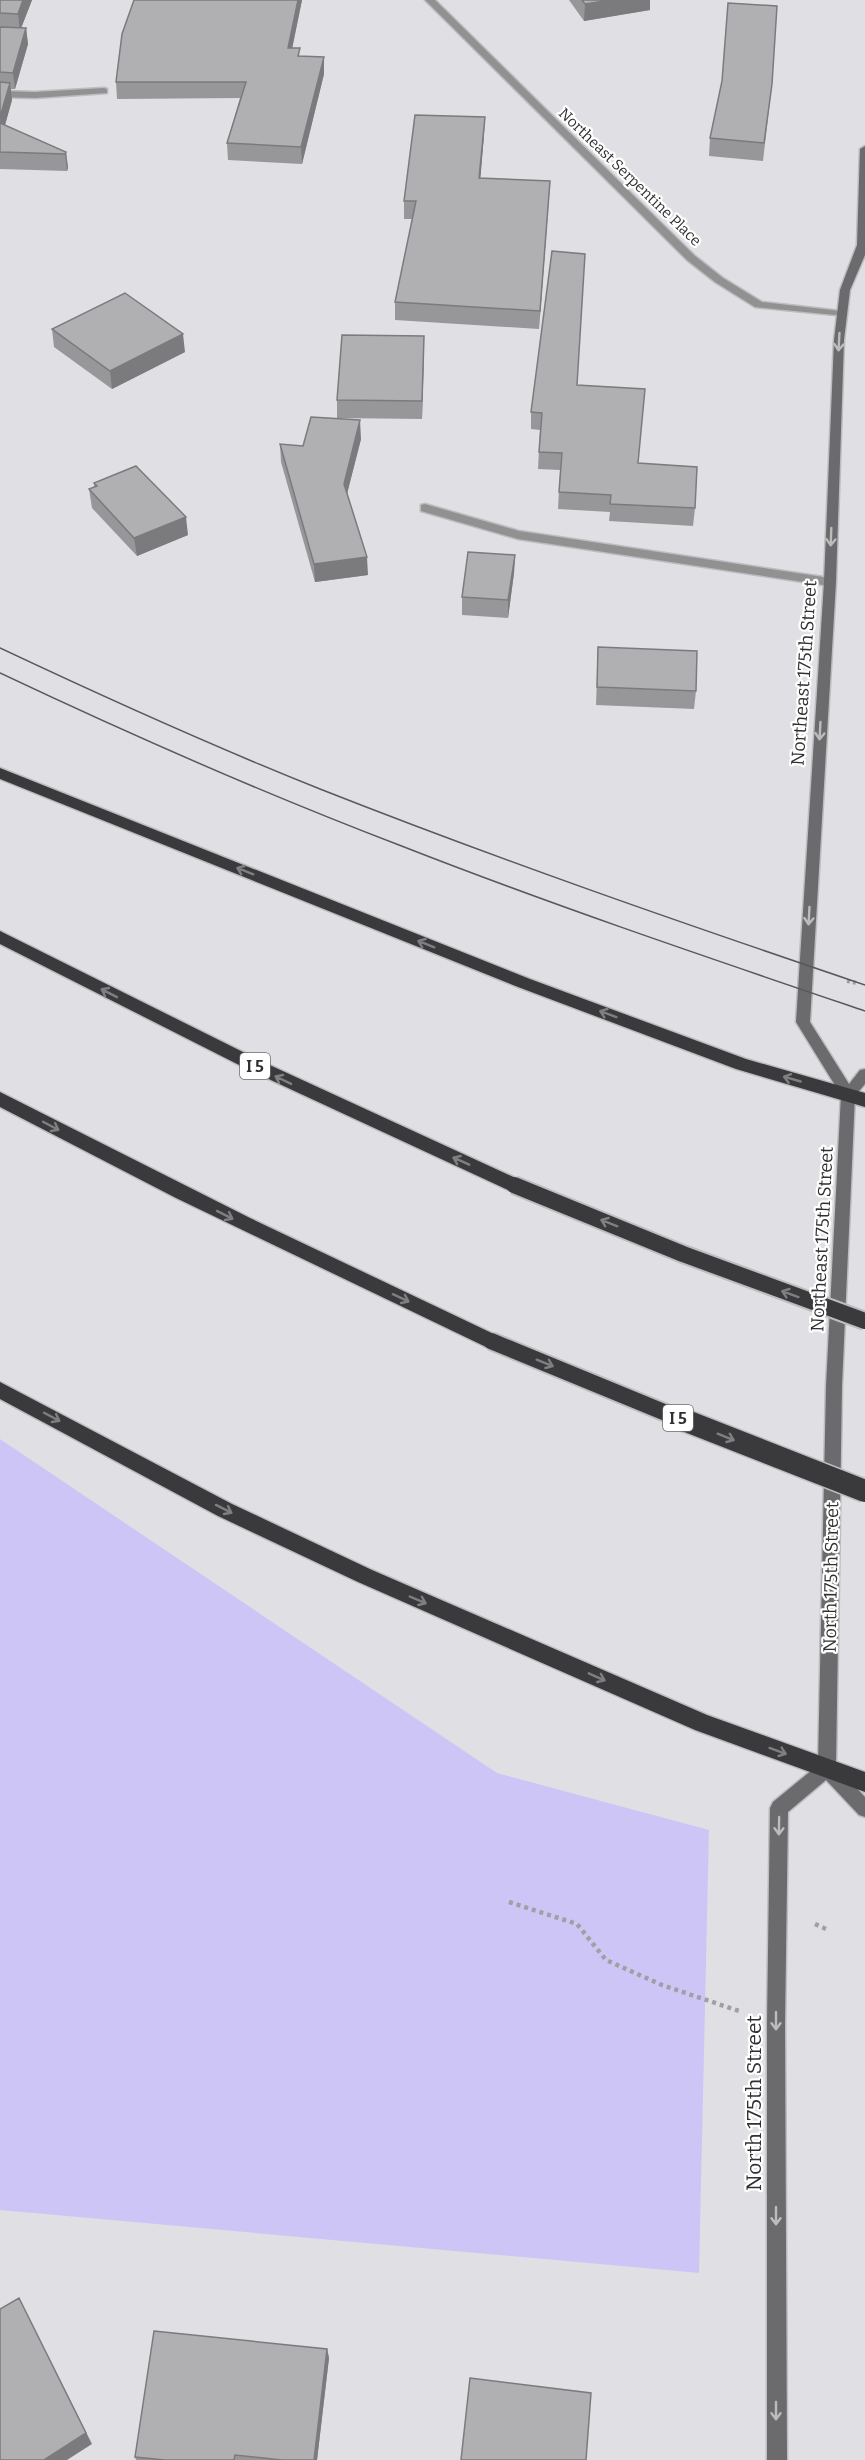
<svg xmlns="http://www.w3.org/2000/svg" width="865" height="2460" font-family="Bitter,serif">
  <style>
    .green { fill: #cec5f7 }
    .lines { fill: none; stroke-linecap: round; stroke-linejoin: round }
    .lane-casing { stroke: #bdbdc0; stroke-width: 3 }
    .street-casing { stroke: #bdbdc0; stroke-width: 3 }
    .secondary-casing { stroke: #bdbdc0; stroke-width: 3 }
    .highway-casing { stroke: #bdbdc0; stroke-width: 3 }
    .path-far1 { stroke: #a09fa3; stroke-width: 4; stroke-dasharray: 3 3; stroke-linecap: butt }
    .path { stroke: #a09fa3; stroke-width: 4.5; stroke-dasharray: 4 4; stroke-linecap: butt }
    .lane { fill: #919192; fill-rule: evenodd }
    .street { fill: #919192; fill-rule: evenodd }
    .secondary { fill: #6b6b6d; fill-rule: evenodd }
    .highway { fill: #3a3a3d; fill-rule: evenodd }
    .tram { stroke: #59595b; stroke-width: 1.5 }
    .highway-bridge-far1-casing { stroke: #bdbdc0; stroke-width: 20; stroke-linecap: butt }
    .highway-bridge-casing { stroke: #bdbdc0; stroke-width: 25; stroke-linecap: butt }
    .highway-bridge-far1 { stroke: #3a3a3d; stroke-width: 16 }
    .highway-bridge { stroke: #3a3a3d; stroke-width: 22 }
    .wall { fill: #97979a }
    .shaded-wall { fill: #7b7b7d }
    .building { fill: #b0b0b3; stroke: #7b7b7d; stroke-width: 1.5 }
    .oneway { stroke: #bcbcbd }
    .oneway2 { stroke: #7f7f81 }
    .labels { text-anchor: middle; stroke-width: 4.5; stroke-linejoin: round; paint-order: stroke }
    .far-street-label { font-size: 15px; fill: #302f31; stroke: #fff }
    .shield { fill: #fff; stroke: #6e6d6f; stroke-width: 1.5 }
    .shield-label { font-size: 16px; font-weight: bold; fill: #302f31 }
    .street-label { font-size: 18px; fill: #302f31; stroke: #fff }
    .near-street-label { font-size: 21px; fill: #302f31; stroke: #fff }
  </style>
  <rect width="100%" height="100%" fill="#e0e0e4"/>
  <path class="green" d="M0 1439 497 1773 709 1830 699 2273 0 2210Z"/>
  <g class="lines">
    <defs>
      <path id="lane" d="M104 88 107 89V93L35 98 0 97V91L35 92Z
        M425 504 519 531 830 578 836 582 830 586 518 539 421 511V505Z"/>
      <path id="street" d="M425 0H435L695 256 723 278 762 302 841 311 845 312V316L755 307 715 282 687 260Z"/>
      <path id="secondary" d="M865 146V255L850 290 844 340 836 582 810 1022 849 1084 860 1070 865 1069V1084L855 1096 842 1386 836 1766 865 1797V1817L859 1815 826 1780 788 1812 785 2024 787 2460H767V2024L770 1808 773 1802 818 1765 826 1386 841 1095 796 1022 824 582 834 340 840 290 857 245 860 149Z"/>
      <path id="highway" d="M0 768 530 979 746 1059 865 1093V1107L736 1069 518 987 0 779Z
        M0 931 261 1061 520 1180 523 1185 520 1190 514 1192 508 1190 249 1070 0 944Z
        M0 1092 250 1218 498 1336 500 1341 498 1346 491 1349 484 1346 176 1198 0 1107Z
        M0 1382 232 1504 372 1570 707 1715 865 1772V1792L695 1730 358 1582 218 1516 0 1399Z"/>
    </defs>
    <use href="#lane" class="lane-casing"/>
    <use href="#street" class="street-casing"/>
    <use href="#secondary" class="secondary-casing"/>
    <use href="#highway" class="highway-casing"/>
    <path class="path-far1" d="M847 981 857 983"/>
    <path class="path" d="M509 1902 577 1924 606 1960 662 1985 739 2011
      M815 1924 826 1929"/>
    <use href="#lane" class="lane"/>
    <use href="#street" class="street"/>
    <use href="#secondary" class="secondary"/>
    <use href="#highway" class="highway"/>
    <path class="tram" d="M0 648C106 698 212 746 320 789 500 860 682 923 865 985
      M0 673C131 735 263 793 399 845 552 905 709 958 865 1011"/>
    <defs>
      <path id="highway-bridge-far1" d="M514 1185 683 1254 865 1321
        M491 1341 688 1422"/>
      <path id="highway-bridge" d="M684 1420 865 1491"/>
    </defs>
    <use href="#highway-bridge-far1" class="highway-bridge-far1-casing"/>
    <use href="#highway-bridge" class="highway-bridge-casing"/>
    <use href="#highway-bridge-far1" class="highway-bridge-far1"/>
    <use href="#highway-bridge" class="highway-bridge"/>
  </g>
  <path class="wall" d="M0 0H32L21 28H26L28 44 15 89H11L12 100 5 125 66 152 68 168 67 171 0 169Z
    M302 0 292 48 300 56 324 74 302 164 228 160 227 143 240 98 117 99 116 82Z
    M569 0H650V10L584 21Z
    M772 84 763 161 709 156 710 138Z
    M484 135 480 178 550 181 539 329 395 320V302L413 219H404V201Z
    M52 329 185 352 112 389 54 347Z
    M424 336 422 419 337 418V400Z
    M577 385 638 463 695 508 693 526 609 521 610 512 558 509 560 470 538 469 540 430 531 429V412Z
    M361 439 347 493 368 575 315 582 281 462 280 444 303 446Z
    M94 483 188 535 137 556 92 508 89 489 94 487Z
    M515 555 514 573 508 618 462 615V597Z
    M598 647 696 691 694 709 596 705Z
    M327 2349 329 2358 317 2460H136L135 2457Z"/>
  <path class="shaded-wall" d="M23 0H32L20 31 18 14Z
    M298 0H302L289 64 288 48Z
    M611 0H650V10L584 21 585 4Z
    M26 28 28 44 15 89 13 73Z
    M324 57V74L302 164 301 147Z
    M10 83 12 100 1 139 0 117Z
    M485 117 484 135 479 196V178Z
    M66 152 68 168 67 171 65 154Z
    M550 181 549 198 539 329 540 311Z
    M183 334 185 352 112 389 110 371Z
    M424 336V354L422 419V401Z
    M360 420 361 439 345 502 344 484Z
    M186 517 188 535 137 556 134 538Z
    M515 555 514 573 508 618V600Z
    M367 557 368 575 315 582 314 564Z
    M19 2298 92 2444 67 2460H44Z
    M327 2349 329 2358 317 2460H314Z"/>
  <path class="building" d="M0 0H23L18 14 0 13Z
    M134 0H298L288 48H300L298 56 324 57 301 147 227 143 246 82H116L122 34Z
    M582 0H611L585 4Z
    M728 3 777 6 772 84 764 143 710 138 722 81Z
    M0 27 26 28 13 73 0 72Z
    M0 82 10 83 0 117Z
    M415 115 485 117 479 178 550 181 540 311 395 302 416 201H404Z
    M0 123 66 152 65 154 0 152Z
    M552 251 585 254 577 385 645 389 638 463 697 467 695 508 610 504 611 495 559 492 562 453 539 452 542 413 531 412Z
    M125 293 183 334 110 371 52 329Z
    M342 335 424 336 422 401 337 400Z
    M311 417 360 420 344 484 367 557 314 564 280 444 303 446Z
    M136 466 186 517 134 538 89 489 97 486 94 483Z
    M468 552 515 555 508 600 462 597Z
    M598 647 697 651 696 691 597 687Z
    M19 2298 86 2433 44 2460H0V2309Z
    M154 2331 327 2349 314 2460H282L235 2455 234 2460H165L135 2457Z
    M470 2378 591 2393 586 2460H461Z"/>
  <defs><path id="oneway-shaft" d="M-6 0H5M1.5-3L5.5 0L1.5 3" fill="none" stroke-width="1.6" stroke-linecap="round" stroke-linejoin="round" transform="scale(1.5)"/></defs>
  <g class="oneway">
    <use href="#oneway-shaft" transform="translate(839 342) rotate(93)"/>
    <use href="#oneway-shaft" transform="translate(831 537) rotate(92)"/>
    <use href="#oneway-shaft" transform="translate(820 731) rotate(93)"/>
    <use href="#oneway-shaft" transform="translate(809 916) rotate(93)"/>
    <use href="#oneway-shaft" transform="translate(779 1826) rotate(91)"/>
    <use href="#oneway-shaft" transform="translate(776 2021) rotate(90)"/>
    <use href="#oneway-shaft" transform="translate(776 2216) rotate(90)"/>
    <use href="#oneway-shaft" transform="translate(776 2411) rotate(90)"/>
  </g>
  <g class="oneway2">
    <use href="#oneway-shaft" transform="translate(245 871) rotate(-158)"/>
    <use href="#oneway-shaft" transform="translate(426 944) rotate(-158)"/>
    <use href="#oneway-shaft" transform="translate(109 993) rotate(-153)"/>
    <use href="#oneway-shaft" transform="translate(608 1014) rotate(-160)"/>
    <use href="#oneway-shaft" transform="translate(792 1079) rotate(-164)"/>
    <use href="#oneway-shaft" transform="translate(283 1080) rotate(-154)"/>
    <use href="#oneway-shaft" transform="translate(51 1126) rotate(28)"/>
    <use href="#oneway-shaft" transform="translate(461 1161) rotate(-156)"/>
    <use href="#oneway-shaft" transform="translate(225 1215) rotate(27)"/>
    <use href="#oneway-shaft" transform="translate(609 1223) rotate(-158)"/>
    <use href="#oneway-shaft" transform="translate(790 1294) rotate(-160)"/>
    <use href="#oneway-shaft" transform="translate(401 1298) rotate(25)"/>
    <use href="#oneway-shaft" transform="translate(545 1363) rotate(22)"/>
    <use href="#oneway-shaft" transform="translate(52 1417) rotate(28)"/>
    <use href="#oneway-shaft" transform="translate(726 1437) rotate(22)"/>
    <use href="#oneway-shaft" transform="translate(224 1509) rotate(27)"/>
    <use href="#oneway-shaft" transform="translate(418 1600) rotate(23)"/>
    <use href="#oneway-shaft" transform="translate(597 1677) rotate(24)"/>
    <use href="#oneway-shaft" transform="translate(778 1751) rotate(20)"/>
  </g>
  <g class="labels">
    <g class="far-street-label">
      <text transform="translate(630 177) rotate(44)" y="5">Northeast Serpentine Place</text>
    </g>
    <g class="shield">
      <rect x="240" y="1053" width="30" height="26" rx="4.5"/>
      <rect x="663" y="1405" width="30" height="26" rx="4.5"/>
    </g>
    <g class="shield-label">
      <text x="255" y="1072">I 5</text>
      <text x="678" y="1424">I 5</text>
    </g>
    <g class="street-label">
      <text transform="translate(804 673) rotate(-86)" y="6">Northeast 175th Street</text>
      <text transform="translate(822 1239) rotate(-87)" y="6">Northeast 175th Street</text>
      <text transform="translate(831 1577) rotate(-89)" y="6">North 175th Street</text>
    </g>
    <g class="near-street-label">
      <text transform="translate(754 2103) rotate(-90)" y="7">North 175th Street</text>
    </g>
  </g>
</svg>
